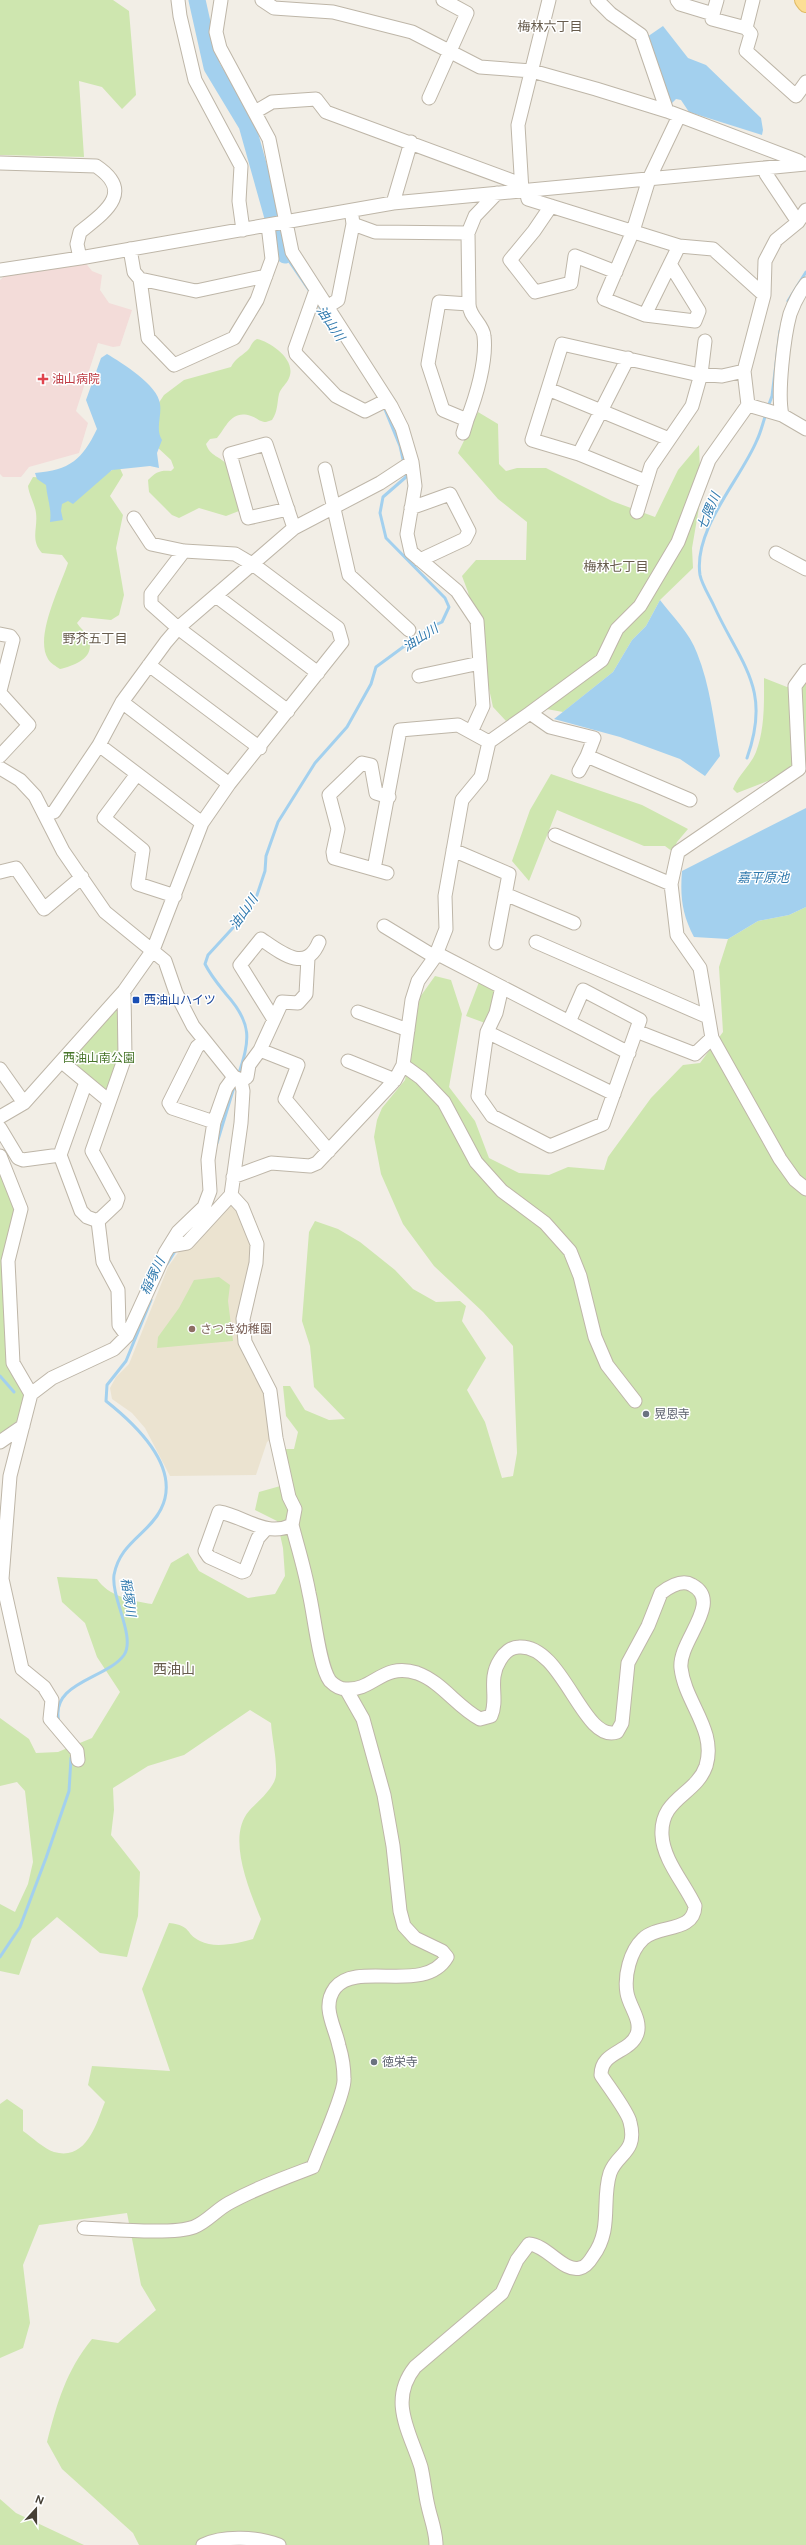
<svg xmlns="http://www.w3.org/2000/svg" width="806" height="2545" font-family="'DM Sans','Noto Sans JP',sans-serif">
  <style>
    .education { fill: #ebe3d0 }
    .medical { fill: #f3dcd9 }
    .green { fill: #cee6af }
    .water { fill: #a3d0ee }
    .lines { fill: none; stroke-linecap: round; stroke-linejoin: round }
    .stream { stroke: #a3d0ee; stroke-width: 3 }
    .river { stroke: #a3d0ee; stroke-width: 17 }
    .minor-casing { stroke: #beb6a8; stroke-width: 15 }
    .major-casing { stroke: #e1bb65; stroke-width: 18 }
    .minor { stroke: #fff; stroke-width: 13 }
    .major { stroke: #fcde95; stroke-width: 16 }
    .health-dot { fill: #e0444e; stroke: #fff; stroke-width: 1.5 }
    .transit-dot { fill: #1a4fb4; stroke: #fff; stroke-width: 1.5 }
    .education-dot { fill: #8d6e63; stroke: #fff; stroke-width: 1.5 }
    .worship-dot { fill: #6b7280; stroke: #fff; stroke-width: 1.5 }
    .labels { text-anchor: middle; stroke-width: 3; stroke-linejoin: round; paint-order: stroke }
    .health-label { font-size: 12px; fill: #be3a42; stroke: #fff; text-anchor: start }
    .transit-label { font-size: 12px; fill: #164399; stroke: #fff; text-anchor: start }
    .park-label { font-size: 12px; fill: #47752a; stroke: #fff }
    .education-label { font-size: 12px; fill: #785e54; stroke: #fff; text-anchor: start }
    .worship-label { font-size: 12px; fill: #5b616d; stroke: #fff; text-anchor: start }
    .neighbourhood-label { font-size: 13px; fill: #675c4d; stroke: #fff }
    .water-label { font-size: 13px; font-style: italic; fill: #317aae; stroke: #fff }
    .quarter-label { font-size: 14px; fill: #675c4d; stroke: #fff }
  </style>
  <rect width="100%" height="100%" fill="#f2eee6"/>
  <path class="education" d="M229 1203H235L254 1244 240 1315 264 1381 273 1438 267 1442 256 1475 170 1476 145 1428 132 1413 112 1399 110 1388 116 1377 129 1364 168 1267 180 1250Z"/>
  <path class="medical" d="M84 261 92 271 102 275 100 290 109 303 132 310 120 346 113 347 98 343 76 411 88 423 79 453 29 467 21 477H3L0 474V280L7 274Z"/>
  <path class="green" d="M0 0H113L129 11 136 95 122 109 102 87 79 81 84 157 0 155Z
    M257 339C271 342 297 360 289 378 287 384 281 387 279 394 277 403 278 411 272 420L266 422C260 422 257 418 251 416 231 409 226 428 217 438L210 439 206 444C210 457 221 456 228 466 235 476 237 493 241 505L239 511 226 516 199 508 179 518 172 515 149 492 148 480C156 472 160 470 171 471L174 468 171 460 157 447 158 404 164 395 184 380 231 367C235 359 240 357 247 351 251 348 251 342 257 339Z
    M478 412 498 424 499 464 506 471 517 468H546L612 501 655 517 678 470 699 445 701 496 692 548 693 568 660 600 646 626 632 640 613 672 563 712 530 706 506 721 493 707 468 592 462 576 476 560H526L527 522 498 499 458 453Z
    M119 466 123 475 110 496 123 515 116 548 124 595 119 615 111 620 82 617 77 623C80 628 85 631 87 635 98 657 76 665 60 669 56 666 51 664 48 659 34 637 61 585 68 563L62 555 42 553C30 540 38 528 36 513 35 504 29 495 28 486L33 477 46 478 61 500Z
    M806 676V766L737 793 733 789C738 775 751 765 756 752 765 728 764 703 764 678L787 687Z
    M551 774 642 805 688 829 677 842 673 852 665 846H644L557 810 529 881 512 861 530 810Z
    M806 907V2545H139L133 2533 62 2469 47 2442C57 2403 66 2371 92 2339L118 2343 156 2310 141 2285 127 2213 39 2225 23 2265 30 2323 23 2348 0 2358V2104L7 2099 23 2110V2131C32 2137 44 2149 54 2152 87 2161 96 2124 105 2102L88 2085 92 2066 170 2071 142 1989 169 1923C193 1926 184 1933 200 1941 215 1949 239 1943 253 1939L261 1919C250 1892 226 1837 249 1811 257 1802 275 1788 276 1775 277 1758 272 1739 271 1723L250 1710 184 1755 148 1766 113 1788 114 1810 111 1835 140 1872 138 1916 127 1957 100 1953 57 1917 32 1939 19 1975 0 1971V1904L15 1912 28 1884 33 1862 25 1791 17 1782 0 1786V1718L29 1739 36 1753 58 1752 92 1738 120 1692 97 1657 85 1623 62 1602 57 1577 97 1579C108 1596 132 1601 152 1604L171 1563 188 1553 199 1571 248 1598 275 1594 285 1576 283 1548 277 1521 255 1510 259 1492 291 1483 285 1449H294L298 1432 286 1416 283 1386H290L305 1410 329 1420 345 1419 314 1387 310 1346 302 1321 309 1232 315 1221 338 1229 360 1242 395 1270 413 1289 436 1302 460 1301 466 1306 462 1321 486 1358 467 1390 485 1422 502 1478 513 1476 517 1453 513 1346 483 1312 434 1266 403 1224 381 1174 374 1137 377 1120 382 1108 405 1080 420 997 435 976 451 980 462 1014 449 1087 475 1121 489 1158 519 1173 549 1175 568 1167 604 1170 608 1157 651 1098 683 1065 700 1063 723 1032 719 967 728 939 758 921 789 915Z
    M479 982 500 994 485 1023 466 1016Z
    M116 1006 119 1007 122 1058 104 1093 69 1062Z
    M0 1156 21 1209 8 1261 13 1363 31 1394 25 1415 0 1434Z
    M219 1277 230 1285 228 1301 233 1341 157 1348 158 1337 179 1308 194 1280Z
    M0 2499 16 2513 84 2545H0Z"/>
  <path class="water" d="M663 26 688 58 706 65 761 118 763 130 762 135 689 112 681 100 676 99 670 105 647 37Z
    M107 354C122 363 158 385 160 404 162 416 155 429 162 440L157 453 159 468 150 466 112 470 73 504 68 501 62 504 61 511 63 520 50 522C52 509 47 498 46 485L37 479 35 473C70 470 82 460 97 429L86 400 101 358Z
    M660 600C672 616 690 633 697 653 710 685 714 722 720 756L705 776 680 759 620 737 554 719 613 672 632 640 646 626Z
    M806 808V907L789 915 758 921 728 939 694 937C682 914 680 897 682 871Z"/>
  <g class="lines">
    <path class="stream" d="M285 255 311 293
      M316 301 329 322
      M788 301 806 272
      M384 407 400 446 404 464
      M768 407 772 396 780 331
      M747 758C772 688 741 665 714 606 710 597 702 585 700 575 693 529 741 479 757 440 761 432 763 422 766 414
      M238 1076C250 1040 253 1024 226 994 218 984 211 976 205 964L208 955 241 919 257 895 265 871 266 856 278 822 315 763 347 727 371 684 376 667 429 628 442 622 449 607 445 598 386 538 380 513 383 497 406 477 405 471
      M217 1143 234 1087
      M182 1240 190 1228
      M167 1264 177 1248
      M0 1376 14 1392
      M59 1722C49 1682 107 1679 124 1655 136 1637 111 1598 114 1575 120 1542 149 1534 161 1509 182 1467 135 1424 106 1401L107 1385 126 1361 151 1300
      M0 1957 20 1927 46 1858 69 1791 71 1758"/>
    <path class="river" d="M197 0 212 67 247 125 279 239 285 255"/>
    <defs>
      <path id="minor" d="M178 0 180 16 195 80 241 166 239 201 243 230
        M221 0 216 32 220 48 269 139 292 252 391 406 402 428 412 462 415 486 407 534 411 552 457 591 477 621 483 706 472 730
        M262 0 274 8 333 12 412 32 480 67 532 71 596 89 667 111 799 161 800 164
        M597 0 611 14 641 35 667 111
        M677 0 680 4 713 14 712 19 746 28 751 34 746 51 796 96 806 82
        M713 14 717 0
        M746 28 753 0
        M429 98 467 13 443 0
        M255 112 272 102 316 99 326 112 521 184
        M0 163 96 166C135 192 105 212 80 232L77 244 80 258
        M766 169V174L798 222
        M522 191 518 125 549 0
        M526 191 528 199 679 246 713 249 764 295
        M393 203 411 142
        M551 206 534 231 510 260 535 292 571 283 575 256 616 272
        M353 224 375 232 468 233
        M130 249 134 272 140 279
        M670 264 699 311 695 321 645 315 679 246
        M0 270 80 258 393 203 806 164
        M266 276 196 291 140 279 148 338 174 365 234 338 257 300 272 259 268 225
        M806 284C799 293 794 303 790 314 784 336 777 394 782 415L806 429
        M316 290 295 349 296 354 336 396 365 411 387 400
        M469 304 439 302 428 364 443 410 467 420C476 397 487 361 484 336 483 324 469 317 469 304L468 233 475 216 497 193
        M327 307 338 300 353 224 352 216
        M645 315 604 299 633 231 649 179 679 116
        M548 389 669 439
        M748 405 782 415
        M463 433 467 420
        M579 454 628 358
        M325 469 349 575 409 630
        M645 481 579 454 532 440 562 344 695 374 722 376 744 371
        M411 508 450 494 469 531 465 539 420 560
        M288 509 248 518 230 454 266 444 294 528
        M637 512 651 466 692 406 701 374 705 341
        M184 551 151 594V604L178 628 288 711
        M776 553 806 569
        M216 596 318 673
        M0 634 10 636 13 640 0 691
        M149 665 260 748
        M419 676 480 663
        M0 693 29 725 0 756
        M122 702 229 784
        M530 713 602 660 617 629 640 606 678 542 709 460 748 405 744 371 764 295 765 261 776 240 798 222 806 210
        M489 742 530 713 550 727 594 738 587 756 690 800
        M99 745 202 823
        M0 768 20 780 35 796 63 851 105 912 165 961 176 993 193 1026 234 1077 241 1080
        M579 771 587 756
        M137 774 104 818 143 850 138 884 175 896
        M45 814 54 812 99 745 122 702 166 642 178 628 294 528 380 483 412 462
        M555 835 671 884
        M453 850 509 874 496 943
        M0 872 16 868 44 909 82 877
        M387 873 334 858 333 852 338 829 329 795 362 763 371 765 376 793 389 797
        M505 894 574 923
        M384 926 435 957
        M536 942 708 1017
        M436 953 629 1053
        M502 987 496 1013 487 1032 478 1096 492 1116 550 1146 603 1124 640 1020 583 990 569 1022
        M124 991 125 1057 92 1151 118 1198 116 1204 98 1221 103 1262 118 1290 119 1325 127 1336
        M358 1012 408 1030
        M273 1018 240 965 261 939C280 952 306 974 319 942
        M636 1031 695 1054 712 1038 700 968 677 935 671 884 678 852 799 769 795 686 806 671
        M487 1032 614 1094
        M712 1038 780 1159 795 1180 806 1189
        M204 1041 197 1047 169 1103 172 1108 214 1122
        M260 1050 298 1065 285 1099 329 1151
        M348 1061 395 1080
        M62 1062 109 1101
        M403 1065 421 1078 444 1102 476 1162 502 1191 545 1223 570 1251 580 1276 595 1337 607 1365 635 1401
        M0 1069 24 1103
        M241 1081 247 1077 249 1065 260 1050 282 1002 298 1003 306 994 308 958
        M86 1082 60 1155 81 1211 87 1217 98 1221
        M0 1117 24 1103 124 991 153 950 202 823 229 784 342 642 338 628 254 565 235 554 184 551 151 544 134 518
        M0 1128 18 1158 23 1160 60 1155
        M0 1156 21 1209 8 1261 13 1363 31 1394
        M233 1177 271 1163 310 1166 317 1163 395 1080 403 1065 412 1000 418 981 435 957 446 929 445 896 462 800 481 777 489 742 458 725 400 730 374 869
        M231 1195 242 1207 257 1244 256 1263 243 1319 245 1342 270 1391 276 1438 289 1497 295 1509 292 1525C266 1538 244 1516 219 1512L205 1551 209 1557 242 1572 245 1571 258 1538 266 1529
        M170 1246 187 1243 231 1195 241 1123 243 1091 241 1081
        M0 1442 23 1426
        M292 1525C298 1548 305 1570 309 1593 314 1613 319 1666 330 1681 334 1685 340 1689 346 1689 374 1691 382 1662 417 1673 442 1682 457 1707 480 1719L491 1716C499 1698 487 1680 500 1660 504 1653 511 1647 519 1647 563 1644 583 1744 617 1732L622 1723 628 1663 648 1626 661 1593C669 1587 682 1579 692 1585 724 1602 678 1641 681 1668 685 1703 717 1730 706 1766 696 1795 660 1798 662 1835 663 1860 685 1884 695 1906 694 1933 658 1924 643 1939 630 1951 624 1976 627 1993 629 2006 642 2020 637 2034 630 2053 601 2051 601 2075 608 2086 628 2112 630 2122 638 2153 617 2153 610 2173 601 2201 613 2229 593 2256 590 2261 586 2267 580 2268 564 2273 547 2245 529 2244L517 2260 502 2293 415 2367C388 2401 410 2432 421 2467 424 2480 425 2494 428 2506 431 2520 436 2531 436 2545
        M78 1760 77 1751 50 1719 52 1700 44 1687 22 1669 2 1579 10 1476 31 1394 52 1378 114 1349 127 1336 165 1253 178 1232 204 1207 210 1191 208 1160 214 1122 226 1088 234 1077
        M84 2228C110 2229 173 2235 194 2227 207 2222 216 2210 229 2203 256 2188 284 2178 313 2167 319 2150 345 2093 344 2079 344 2068 342 2056 339 2046 335 2026 321 2007 335 1988 357 1960 425 1995 447 1957L442 1951 415 1938 404 1926 400 1911 393 1846 384 1795 363 1719 346 1689
        M203 2545C224 2535 257 2537 279 2545"/>
      <path id="major" d="M803 0 806 4"/>
    </defs>
    <use href="#minor" class="minor-casing"/>
    <use href="#major" class="major-casing"/>
    <use href="#minor" class="minor"/>
    <use href="#major" class="major"/>
  </g>
  <path class="health-dot" d="M41 373h4v4h4v4h-4v4h-4v-4h-4v-4h4z"/>
  <rect class="transit-dot" x="132" y="996" width="8" height="8" rx="2"/>
  <circle class="education-dot" cx="192" cy="1329" r="4"/>
  <g class="worship-dot">
    <circle cx="646" cy="1414" r="4"/>
    <circle cx="374" cy="2062" r="4"/>
  </g>
  <g class="labels">
    <g class="health-label">
      <text x="52" y="383">油山病院</text>
    </g>
    <g class="transit-label">
      <text x="144" y="1004">西油山ハイツ</text>
    </g>
    <g class="park-label">
      <text x="99" y="1062">西油山南公園</text>
    </g>
    <g class="education-label">
      <text x="200" y="1333">さつき幼稚園</text>
    </g>
    <g class="worship-label">
      <text x="654" y="1418">晃恩寺</text>
      <text x="382" y="2066">徳栄寺</text>
    </g>
    <g class="neighbourhood-label">
      <text x="550" y="31">梅林六丁目</text>
      <text x="616" y="571">梅林七丁目</text>
      <text x="95" y="643">野芥五丁目</text>
    </g>
    <g class="water-label">
      <text transform="translate(331 323) rotate(56)" y="5">油山川</text>
      <text transform="translate(708 511) rotate(-67)" y="5">七隈川</text>
      <text transform="translate(420 637) rotate(-33)" y="5">油山川</text>
      <text x="763" y="882">嘉平原池</text>
      <text transform="translate(243 912) rotate(-55)" y="5">油山川</text>
      <text transform="translate(152 1276) rotate(-64)" y="5">稲塚川</text>
      <text transform="translate(129 1597) rotate(82)" y="5">稲塚川</text>
    </g>
    <g class="quarter-label">
      <text x="174" y="1674">西油山</text>
    </g>
  </g>
  <g transform="translate(36 2509) rotate(21)" stroke="#ffffff" stroke-width="3" paint-order="stroke">
  <path d="M0-3L7 15L0 10L-7 15Z" fill="#453f35"/>
  <text y="-6" font-size="11" font-weight="bold" text-anchor="middle" fill="#453f35">N</text>
  </g>
</svg>
